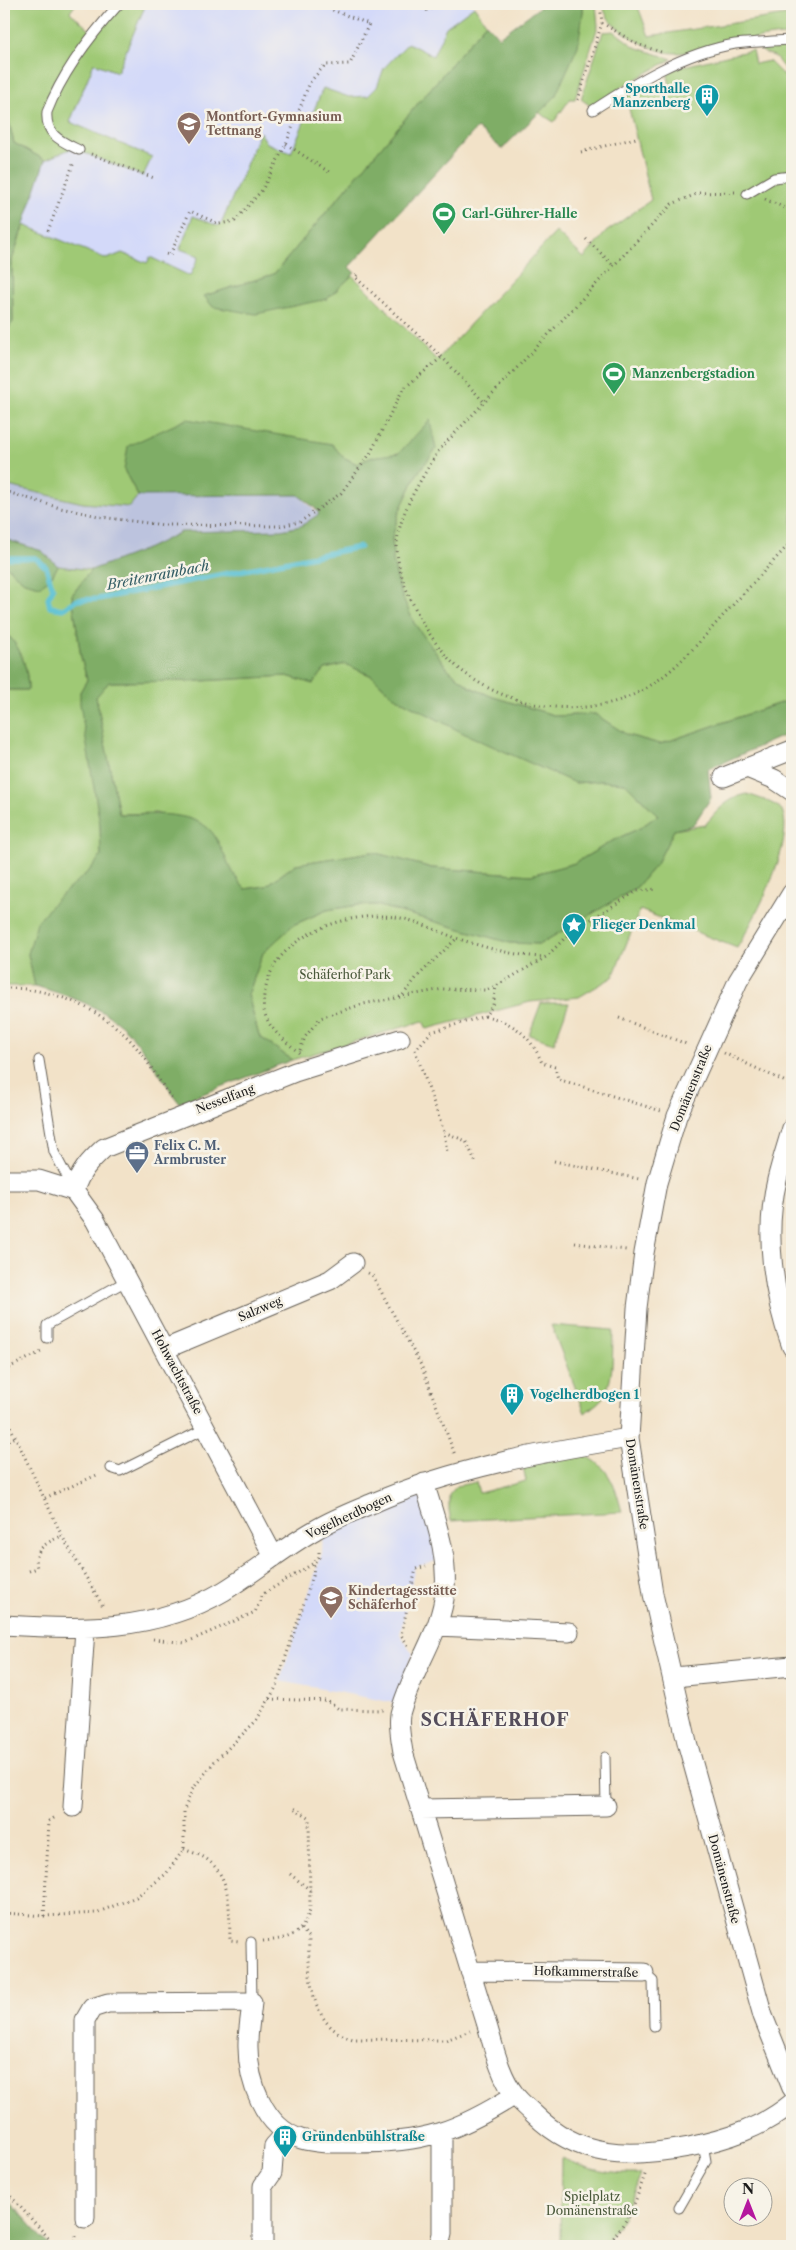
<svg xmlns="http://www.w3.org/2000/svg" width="796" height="2250" font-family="'Libre Caslon Text',serif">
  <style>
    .built { fill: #d3d9f9 }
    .industrial { fill: #bcc3de }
    .green { fill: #9fc975; stroke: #5e7248 }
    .forest { fill: #7fad66; stroke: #4e6441; fill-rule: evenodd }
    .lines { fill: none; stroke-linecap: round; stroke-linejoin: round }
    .stream { stroke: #56bfd3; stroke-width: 5.5 }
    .service-casing { stroke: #676158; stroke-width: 11 }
    .minor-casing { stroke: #676158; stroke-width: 21 }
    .path { stroke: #676158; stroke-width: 3; stroke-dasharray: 1 4; stroke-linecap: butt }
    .service { stroke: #fff; stroke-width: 9 }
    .minor { stroke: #fff; stroke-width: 19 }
    .labels { text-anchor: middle; stroke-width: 5; stroke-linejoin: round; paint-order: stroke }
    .culture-label { font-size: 12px; font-weight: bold; fill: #0d838f; stroke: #f7f3e8; text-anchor: start }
    .education-label { font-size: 12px; font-weight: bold; fill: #785e54; stroke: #f7f3e8; text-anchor: start }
    .leisure-label { font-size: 12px; font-weight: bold; fill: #27864d; stroke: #f7f3e8; text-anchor: start }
    .park-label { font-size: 12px; fill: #4a593b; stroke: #f7f3e8 }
    .street-label { font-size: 12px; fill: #1c1c1c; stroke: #f7f3e8 }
    .service-label { font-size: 12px; font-weight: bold; fill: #4e5e75; stroke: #f7f3e8; text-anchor: start }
    .water-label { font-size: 14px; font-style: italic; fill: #335d65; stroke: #f7f3e8 }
    .district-label { font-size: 18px; font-weight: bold; letter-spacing: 1px; fill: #544d5b; stroke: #f7f3e8 }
  </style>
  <rect width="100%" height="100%" fill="#f7f3e8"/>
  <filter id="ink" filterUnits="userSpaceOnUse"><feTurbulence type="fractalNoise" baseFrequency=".02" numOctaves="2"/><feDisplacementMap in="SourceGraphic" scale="10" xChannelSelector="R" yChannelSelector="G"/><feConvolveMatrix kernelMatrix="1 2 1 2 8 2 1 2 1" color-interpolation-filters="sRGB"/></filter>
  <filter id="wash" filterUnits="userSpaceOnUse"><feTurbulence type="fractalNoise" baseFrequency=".0096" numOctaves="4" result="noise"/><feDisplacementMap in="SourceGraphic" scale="20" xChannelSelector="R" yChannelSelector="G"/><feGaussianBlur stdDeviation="1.12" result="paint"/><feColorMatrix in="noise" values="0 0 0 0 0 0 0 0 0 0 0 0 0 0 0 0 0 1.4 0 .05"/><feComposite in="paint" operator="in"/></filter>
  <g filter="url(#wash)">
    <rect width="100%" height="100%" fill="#f2e2c8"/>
    <path class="built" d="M119 4H473L486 23 274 274 149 312 12 260 45 160 71 148 59 142Z
      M424 1490 443 1559 415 1567 400 1634 413 1654 395 1703 280 1681 322 1553 323 1535Z"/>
    <path class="industrial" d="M4 485 83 503 129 507 138 496 298 495 319 514 301 526 281 530 181 532 149 548 91 570 58 566 42 551 4 539Z"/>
    <path class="green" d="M4 4H76L70 12 93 33 119 4H146L117 72 94 63 70 122 152 157 143 176 72 148 45 160 14 143 4 101Z
      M583 4H596L598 26 575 99H570L554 122 538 112 555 97 583 13Z
      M603 4H637L649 36 792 14V35C752 34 714 54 675 53 658 53 638 42 625 33 615 27 604 17 603 4Z
      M474 6 486 23 274 274 204 296 334 293 352 275 437 360 556 232 584 258 606 232 651 200 626 96 670 86 667 70 752 50 755 64 769 61 792 84V699L660 744 627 735 595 714 557 716 493 697 470 687 448 669 414 623 400 591 393 561 392 538 399 512 417 474 436 449 372 457 357 464 343 457 332 444 124 470 138 496 129 507 83 503 4 485V334L13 322 12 260 24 225 107 259 122 253 147 263 150 257 190 276 199 256 180 249 193 216 218 226 222 222 260 132 267 143 291 153 307 115H312L323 88 349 97 368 96 377 87 384 68 408 43 433 56 446 27Z
      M614 31 635 47 672 59 623 86 592 107 581 99 603 32Z
      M792 42V78L774 56 763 52 756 45Z
      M4 564 24 582 50 579 58 566 91 570 72 595 81 657 87 680 80 692 100 824 101 856 89 871 57 900 28 954 35 986H4V690H28C28 669 21 645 4 632Z
      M345 664 372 676 393 696 460 731 575 783 601 781 625 783 658 815 640 828 614 840 575 863 531 875 432 868 372 852 296 864 266 886 245 889 230 871 215 836 156 813 119 814 96 696 109 682 201 681 287 676 313 684 325 669Z
      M747 794C758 798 774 802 782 810 796 842 755 918 737 948L640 910 613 977 579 997 530 1002 427 1029 423 1021 292 1060 259 1036 248 995 263 953 293 925 327 910 358 905H376L510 943 540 944 636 888 657 863 674 830 705 825C718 810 727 798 747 794Z
      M541 1003H569L554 1043 529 1035Z
      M551 1325 613 1330C612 1351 615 1379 603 1397 599 1403 591 1408 585 1413Z
      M577 1453C607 1461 615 1484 622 1512L451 1521 449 1510V1495L457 1486 476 1482 479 1493 526 1481 523 1466Z
      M561 2158C590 2170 610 2175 641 2174L621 2221 603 2246H560Z"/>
    <path class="forest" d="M544 4H583V13L578 46 555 97 502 149 477 128 349 267 355 273 327 299 256 314 213 307 204 296 274 274 486 23 499 37Z
      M4 101 14 143 45 160 12 260 13 322 4 334Z
      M187 419 332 444 343 457 357 464 372 457 399 453 430 420 436 449 417 474 399 512 392 538 393 561 400 591 414 623 448 669 470 687 493 697 557 716 595 714 627 735 660 744 792 699V732L708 769 711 798 693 825 674 830 657 863 636 888 540 944 510 943 376 905H358L327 910 293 925 263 953 248 995 259 1036 292 1060 179 1103C163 1080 148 1055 130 1034 108 1008 66 995 35 986L28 954 37 922 56 900 89 871 101 856 100 824 80 704V692L87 680 81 657 72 595 91 570 149 548 181 532 281 530 301 526 319 514 315 508 298 495 138 496 124 470 128 446ZM345 664 372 676 393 696 463 733 575 783 601 781 625 783 658 815 640 828 614 840 575 863 531 875 432 868 372 852 296 864 266 886 245 889C230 872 226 857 216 838 200 808 147 815 119 814L96 697 109 682 201 681 287 676 313 684 325 669Z
      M4 539 42 551 58 566 50 579 40 586 24 582 4 564Z
      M4 632C21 645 28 669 28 690H4Z
      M4 2195 50 2246H4Z"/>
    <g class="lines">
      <path class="stream" d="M4 558H36L46 567 53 589 48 598 50 607 63 609 77 600 98 599 360 547"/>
    </g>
  </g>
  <g filter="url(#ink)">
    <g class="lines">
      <defs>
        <path id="service" d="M593 110C636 82 683 53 735 44 754 42 773 41 792 40
          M79 150C61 141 45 135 47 112 63 71 90 36 119 4
          M747 194 774 178 792 176
          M39 1060 54 1152 73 1188
          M47 1338V1325L128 1280
          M111 1468 120 1471 206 1428
          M605 1757 606 1806
          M251 1942 252 2002
          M644 1973 653 1981 654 2026
          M679 2208 706 2161 703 2144"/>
        <path id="minor" d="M747 768 774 779 792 791
          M724 777 792 750
          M792 893 738 981 677 1116 657 1183 644 1253 637 1308 629 1438 653 1594 687 1742 763 2016 792 2088
          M792 1128C787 1145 781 1163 777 1180 764 1234 773 1295 792 1347
          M4 1180H39L74 1191
          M74 1191 95 1220 274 1557
          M74 1191C80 1171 90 1161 104 1148L295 1072 400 1039
          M165 1349 330 1280 353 1263
          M424 1483C436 1522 450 1558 444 1599 437 1640 410 1674 400 1714 398 1727 401 1739 403 1752L487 2025C494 2048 500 2076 515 2095 520 2102 528 2108 534 2114 579 2159 630 2158 689 2147 727 2139 762 2128 792 2103
          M4 1625C81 1630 155 1632 224 1591 255 1572 283 1548 315 1530 333 1519 354 1511 373 1503 454 1468 543 1452 629 1438
          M437 1626 569 1632
          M674 1677 792 1666
          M73 1807 85 1629
          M421 1809 606 1806
          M470 1971 644 1973
          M85 2218V2020L92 2008 108 2003 252 2002C251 2015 248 2030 248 2043 247 2080 264 2128 301 2139 318 2144 337 2143 354 2143 423 2143 457 2132 515 2095
          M263 2246V2186L272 2173 274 2146 286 2133
          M439 2246 442 2234V2133"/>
      </defs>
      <use href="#service" class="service-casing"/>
      <use href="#minor" class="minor-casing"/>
      <path class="path" d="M407 4 427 10 446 4
        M602 23 637 44 664 53
        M789 52 792 69
        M578 100 602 23 600 4
        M286 144 332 174
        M581 152 636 138
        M91 154 154 178
        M735 192 699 193 672 204 439 450C423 477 404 504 398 535 394 558 403 584 413 604 423 625 436 646 453 663 497 705 570 719 626 698 666 682 692 650 720 619 744 593 768 567 792 541
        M765 199 792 211
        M48 231 74 162
        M586 239 613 265
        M166 254 170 255 190 211 219 224 235 221 262 190 286 144 310 82 325 65 350 64 369 24 317 4
        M357 275 355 277 442 357 484 402
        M4 491 60 508 108 518 164 525 280 526 300 522 341 493 370 454 403 389 442 357
        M4 988C47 987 94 1005 126 1036 144 1053 158 1080 173 1100
        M403 995 417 977 457 938
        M485 1016C514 1022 531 1036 542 1063L555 1067 558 1079 661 1111
        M619 1018 689 1045
        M418 1047 431 1032 485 1016 493 1005 496 986
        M300 1050 305 1037 320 1018 363 1004 443 989 486 990 496 986 546 957 572 931 637 891 657 889
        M415 1050 444 1132 447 1152
        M299 1053C287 1042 272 1032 266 1017 262 1006 263 998 266 987 277 934 348 911 395 917 416 920 437 931 456 938 486 948 515 956 545 957
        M724 1053 792 1085
        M444 1132 466 1141 476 1163
        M554 1161 639 1179
        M575 1243 626 1250
        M368 1273 372 1275 421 1365 455 1455
        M4 1370 43 1351
        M4 1413 62 1536 104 1608
        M4 1442 16 1437
        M45 1498 99 1474
        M29 1571 37 1568C33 1549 47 1542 62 1536
        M153 1639 185 1643 255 1612 263 1594 314 1563 319 1557V1550
        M408 1645 401 1635 416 1569 426 1566
        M269 1699 327 1701 339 1709 383 1710
        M184 1849C190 1852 199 1854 205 1858 233 1877 229 1912 230 1941L239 1942
        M290 1874 310 1890
        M4 1913 44 1916 96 1913 136 1897 166 1874 184 1849V1810L192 1790 214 1762 256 1721 275 1689 313 1576 314 1563
        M44 1916 49 1821 57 1816
        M301 1929 309 1937C308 1974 309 2027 353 2039L446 2040 470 2031
        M263 1941C288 1939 303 1936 310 1909L309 1817 292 1807
        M4 2189 56 2246
        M72 2246 77 2234
        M608 2246 631 2213 646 2172"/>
      <use href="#service" class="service"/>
      <use href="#minor" class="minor"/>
    </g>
  </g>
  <defs>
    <symbol id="building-pin" viewBox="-11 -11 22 30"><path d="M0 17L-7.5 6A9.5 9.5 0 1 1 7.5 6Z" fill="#0f9aa8" stroke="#f7f3e8"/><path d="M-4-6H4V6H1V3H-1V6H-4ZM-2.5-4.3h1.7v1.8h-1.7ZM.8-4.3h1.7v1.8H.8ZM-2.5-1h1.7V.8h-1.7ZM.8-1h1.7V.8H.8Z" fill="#fff"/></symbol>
    <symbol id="school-pin" viewBox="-11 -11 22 30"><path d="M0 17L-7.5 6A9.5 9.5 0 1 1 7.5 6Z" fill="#8d6e63" stroke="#f7f3e8"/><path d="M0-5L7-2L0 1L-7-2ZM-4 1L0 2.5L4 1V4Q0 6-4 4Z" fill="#fff"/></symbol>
    <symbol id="stadium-pin" viewBox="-11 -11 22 30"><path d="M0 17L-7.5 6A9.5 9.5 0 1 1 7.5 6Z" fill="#2e9e5b" stroke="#f7f3e8"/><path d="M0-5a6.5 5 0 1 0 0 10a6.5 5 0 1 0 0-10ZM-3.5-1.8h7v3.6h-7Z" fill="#fff"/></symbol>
    <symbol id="sight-pin" viewBox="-11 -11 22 30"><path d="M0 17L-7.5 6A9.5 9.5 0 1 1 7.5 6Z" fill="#0f9aa8" stroke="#f7f3e8"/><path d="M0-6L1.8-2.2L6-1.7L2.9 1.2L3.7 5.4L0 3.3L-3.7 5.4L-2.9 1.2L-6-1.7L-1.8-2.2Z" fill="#fff"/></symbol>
    <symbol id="office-pin" viewBox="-11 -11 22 30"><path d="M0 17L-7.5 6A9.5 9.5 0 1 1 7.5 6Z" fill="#5c6f8a" stroke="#f7f3e8"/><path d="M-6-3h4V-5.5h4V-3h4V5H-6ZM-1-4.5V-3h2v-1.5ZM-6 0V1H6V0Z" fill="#fff"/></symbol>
  </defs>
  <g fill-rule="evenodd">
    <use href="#building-pin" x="693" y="82" width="28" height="38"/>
    <use href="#school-pin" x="175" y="110" width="28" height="38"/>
    <use href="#stadium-pin" x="430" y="200" width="28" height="38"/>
    <use href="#stadium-pin" x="600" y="360" width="28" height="38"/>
    <use href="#sight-pin" x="560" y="911" width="28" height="38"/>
    <use href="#office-pin" x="123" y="1139" width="28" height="38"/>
    <use href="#building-pin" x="498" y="1381" width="28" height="38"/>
    <use href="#school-pin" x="317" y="1584" width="28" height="38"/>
    <use href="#building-pin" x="271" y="2123" width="28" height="38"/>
  </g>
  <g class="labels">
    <g class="culture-label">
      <text x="690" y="93" text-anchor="end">Sporthalle<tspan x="690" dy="14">Manzenberg</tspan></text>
      <text x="592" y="929">Flieger Denkmal</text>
      <text x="530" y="1399">Vogelherdbogen 1</text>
      <text x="302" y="2141">Gründenbühlstraße</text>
    </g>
    <g class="education-label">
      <text x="206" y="121">Montfort-Gymnasium<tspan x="206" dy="14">Tettnang</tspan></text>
      <text x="348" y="1595">Kindertagesstätte<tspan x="348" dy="14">Schäferhof</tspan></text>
    </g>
    <g class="leisure-label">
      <text x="462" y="218">Carl-Gührer-Halle</text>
      <text x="632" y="378">Manzenbergstadion</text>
    </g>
    <g class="park-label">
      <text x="345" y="979">Schäferhof Park</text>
      <text x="592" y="2201">Spielplatz<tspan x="592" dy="14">Domänenstraße</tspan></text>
    </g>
    <g class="street-label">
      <text transform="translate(691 1088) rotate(-68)" y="4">Domänenstraße</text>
      <text transform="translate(225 1099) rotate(-21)" y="4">Nesselfang</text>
      <text transform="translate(260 1309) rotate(-23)" y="4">Salzweg</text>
      <text transform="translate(177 1372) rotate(62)" y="4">Hohwachtstraße</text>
      <text transform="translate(637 1484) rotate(81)" y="4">Domänenstraße</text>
      <text transform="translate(349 1516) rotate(-25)" y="4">Vogelherdbogen</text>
      <text transform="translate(724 1879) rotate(75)" y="4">Domänenstraße</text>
      <text transform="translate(586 1972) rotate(1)" y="4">Hofkammerstraße</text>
    </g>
    <g class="service-label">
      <text x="154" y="1150">Felix C. M.<tspan x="154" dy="14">Armbruster</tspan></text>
    </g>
    <g class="water-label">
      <text transform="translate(158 575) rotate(-11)" y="5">Breitenrainbach</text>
    </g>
    <g class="district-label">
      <text x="495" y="1726">SCHÄFERHOF</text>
    </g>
  </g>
  <rect width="796" height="2250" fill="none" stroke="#f7f3e8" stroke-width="20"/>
  <g transform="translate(748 2202)"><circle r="24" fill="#f7f3e8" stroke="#9f9d96"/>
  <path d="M0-4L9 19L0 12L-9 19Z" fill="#b5179e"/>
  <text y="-8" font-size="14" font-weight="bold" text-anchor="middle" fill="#1c1c1c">N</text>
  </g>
</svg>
